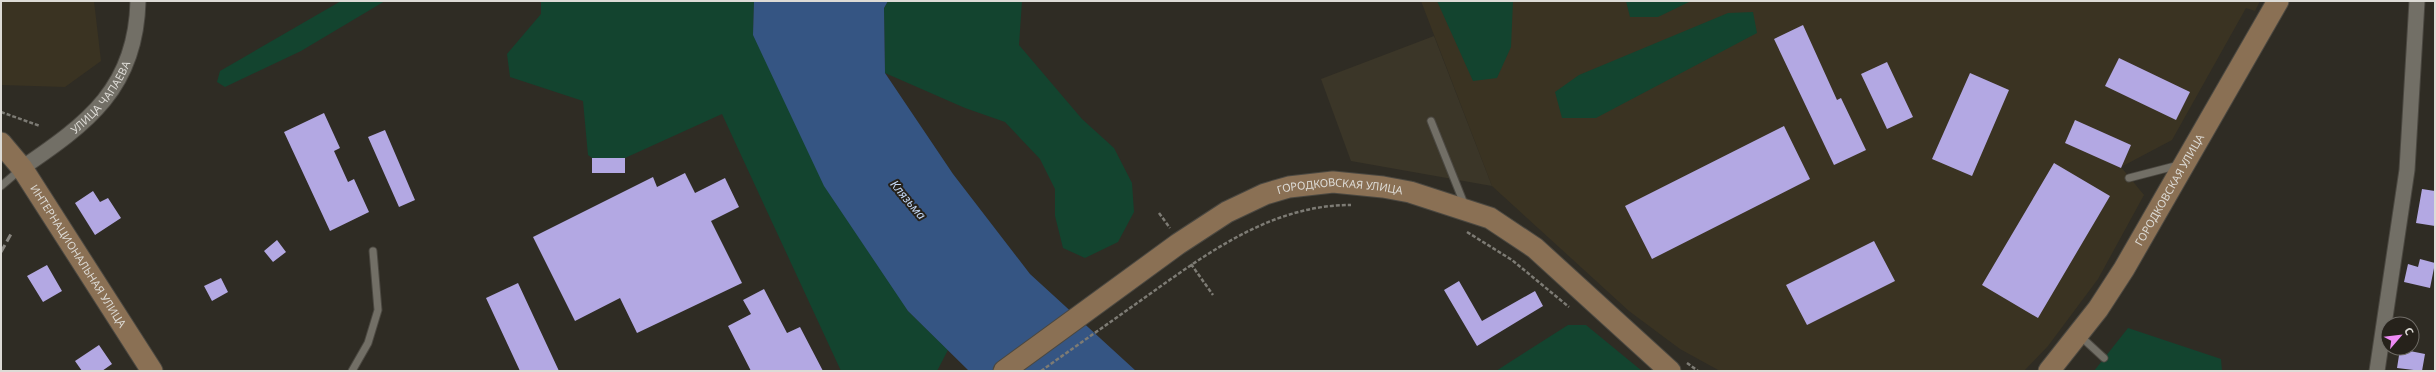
<svg xmlns="http://www.w3.org/2000/svg" width="2436" height="372" font-family="'Noto Sans',sans-serif">
  <style>
    .built { fill: #3b3628 }
    .industrial { fill: #3a3322 }
    .green { fill: #13442f }
    .water { fill: #355583 }
    .building { fill: #b3a8e3 }
    .lines { fill: none; stroke-linecap: round; stroke-linejoin: round }
    .lane-casing { stroke: #4b4841; stroke-width: 9 }
    .street-casing { stroke: #4b4841; stroke-width: 17 }
    .secondary-casing { stroke: #4b4841; stroke-width: 23 }
    .path { stroke: #7d7b74; stroke-width: 2.5; stroke-dasharray: 4 2; stroke-linecap: butt }
    .lane { stroke: #726f66; stroke-width: 7 }
    .street { stroke: #726f66; stroke-width: 15 }
    .secondary { stroke: #8a7054; stroke-width: 21 }
    .rail { stroke: #898680; stroke-width: 3; stroke-dasharray: 8 4; stroke-linecap: butt }
    .labels { text-anchor: middle; stroke-width: 4; stroke-linejoin: round; paint-order: stroke }
    .street-label { font-size: 11px; fill: #dddbd6; stroke: #26221b }
    .water-label { font-size: 12px; font-style: italic; fill: #c3d7f5; stroke: #26221b }
  </style>
  <rect width="100%" height="100%" fill="#2f2c24"/>
  <path class="built" d="M1434 36 1492 186 1351 161 1321 79Z"/>
  <path class="industrial" d="M1 1H94L101 61 65 87 1 85Z
    M1421 1H2260L2255 11 2246 8 2172 140 2121 167 2144 195 2098 279 2048 346 2024 371H1720L1680 349 1629 311 1492 186Z"/>
  <path class="green" d="M341 1H385L301 51 225 87 217 82 220 71Z
    M541 1H754L753 35 908 311 948 350 937 371H841L722 114 625 158H592L588 155 583 101 510 77 507 54 541 14Z
    M888 1H1022L1019 45 1082 119 1114 148 1132 183 1134 212 1118 242 1085 258 1063 248 1055 216V189L1040 159 1005 122 965 108 885 73 884 8Z
    M1437 1H1513L1511 47 1497 78 1473 81Z
    M1626 1H1691L1658 17H1630Z
    M1753 12 1757 33 1596 118H1562L1555 92 1579 75 1728 13Z
    M1568 325H1586L1642 371H1496Z
    M2128 328 2221 359 2222 371H2094Z"/>
  <path class="water" d="M754 1H888L884 8 885 73 953 174 1030 274 1136 371H969L908 311 824 186 753 35Z"/>
  <path class="building" d="M1803 25 1837 100 1841 98 1866 150 1834 165 1774 39Z
    M2119 58 2190 92 2176 120 2105 86Z
    M1887 62 1913 117 1887 129 1861 74Z
    M1970 73 2009 90 1972 176 1932 159Z
    M324 113 340 148 334 151 348 182 354 179 369 212 330 231 284 132Z
    M2075 120 2131 145 2121 168 2065 143Z
    M1784 126 1810 179 1652 259 1625 206Z
    M385 130 415 200 399 207 368 137Z
    M592 158H625V173H592Z
    M2054 163 2110 196 2038 318 1982 285Z
    M685 173 695 193 725 178 739 207 711 221 742 283 637 333 620 298 575 321 533 237 653 177 657 187Z
    M2422 189 2435 191V226L2416 223Z
    M93 191 100 202 108 198 121 218 95 235 75 203Z
    M277 240 286 252 273 262 264 251Z
    M1874 241 1895 281 1807 325 1786 285Z
    M2420 259 2435 263 2430 288 2404 282 2408 264 2418 267Z
    M47 265 62 291 43 302 27 276Z
    M221 278 228 292 212 301 204 286Z
    M1459 281 1482 321 1535 291 1543 306 1477 346 1444 290Z
    M518 283 559 371H520L486 298Z
    M764 289 787 333 800 327 823 371H751L728 326 751 314 743 300Z
    M99 345 112 364 102 371H82L75 361Z
    M2400 349 2425 354 2422 371 2397 368Z"/>
  <g class="lines">
    <defs>
      <path id="lane" d="M1431 121 1465 206
        M2129 178 2179 165
        M1 186 21 169
        M2079 335 2104 358
        M352 371 368 343 378 310 373 251"/>
      <g id="street">
        <path id="s1" d="M22 168C88 123 136 88 138 1"/>
        <path d="M2377 371 2407 170 2417 1"/>
      </g>
      <g id="secondary">
        <path id="s2" d="M1 143 22 168 152 371"/>
        <path id="s3" d="M1004 371 1178 244 1227 212 1265 194 1289 187 1333 182 1383 187 1410 192 1490 218 1535 248 1670 371"/>
        <path id="s4" d="M2049 371 2098 309 2124 269 2278 1"/>
      </g>
    </defs>
    <use href="#lane" class="lane-casing"/>
    <use href="#street" class="street-casing"/>
    <use href="#secondary" class="secondary-casing"/>
    <path class="path" d="M1 112 40 126
      M1159 213 1170 228
      M1467 232 1512 260 1569 307
      M1191 264 1213 295
      M1687 363 1698 371
      M1041 371C1076 346 1112 321 1147 296 1209 252 1272 205 1351 205"/>
    <use href="#lane" class="lane"/>
    <use href="#street" class="street"/>
    <use href="#secondary" class="secondary"/>
    <path class="rail" d="M1 252 11 234"/>
  </g>
  <g class="labels">
    <g class="street-label">
      <text dy="4" stroke="none"><textPath href="#s1" startOffset="107">УЛИЦА ЧАПАЕВА</textPath></text>
      <text dy="4" stroke="none"><textPath href="#s4" startOffset="218">ГОРОДКОВСКАЯ УЛИЦА</textPath></text>
      <text dy="4" stroke="none"><textPath href="#s3" startOffset="392">ГОРОДКОВСКАЯ УЛИЦА</textPath></text>
      <text dy="4" stroke="none"><textPath href="#s2" startOffset="137">ИНТЕРНАЦИОНАЛЬНАЯ УЛИЦА</textPath></text>
    </g>
    <g class="water-label">
      <text transform="translate(908 200) rotate(50)" y="4">Клязьма</text>
    </g>
  </g>
  <rect width="2436" height="372" fill="none" stroke="#dddbd6" stroke-width="4"/>
  <g transform="translate(2400 336) rotate(62)"><circle r="19" fill="#26221b" stroke="#6f6c66"/>
  <path d="M0-3L7 15L0 10L-7 15Z" fill="#ef8bf6"/>
  <text y="-6" font-size="11" font-weight="bold" text-anchor="middle" fill="#dddbd6">С</text>
  </g>
</svg>
